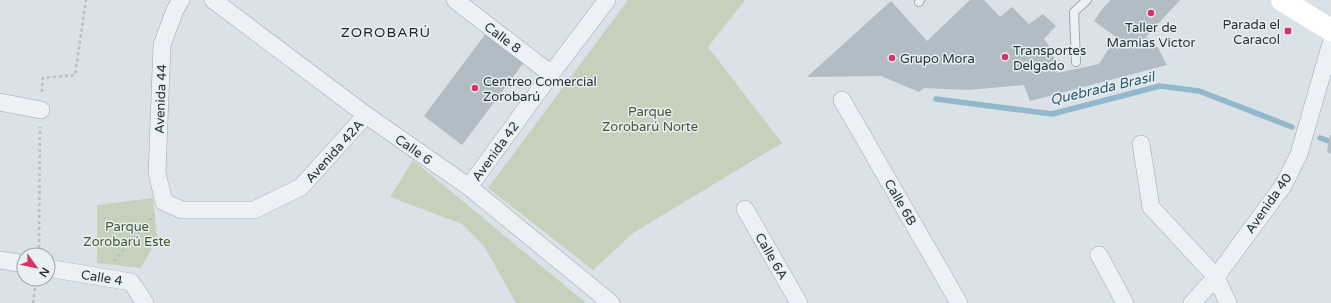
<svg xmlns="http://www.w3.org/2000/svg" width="1331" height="303" font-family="'Varela Round',sans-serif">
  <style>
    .green { fill: #c5d1bb }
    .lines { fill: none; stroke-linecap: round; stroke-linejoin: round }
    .stream { stroke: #91b8cb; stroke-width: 5.5 }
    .building { fill: #b1bcc4 }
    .service-casing { stroke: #9fa9b1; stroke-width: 10 }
    .minor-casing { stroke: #9fa9b1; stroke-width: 18 }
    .path { stroke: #b8bfc5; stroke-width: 2.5; stroke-dasharray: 3 3; stroke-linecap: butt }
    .service { stroke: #edf1f5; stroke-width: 8 }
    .minor { stroke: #edf1f5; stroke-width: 17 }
    .secondary { stroke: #fff; stroke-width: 22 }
    .poi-dot { fill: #d9316a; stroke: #e9f0f4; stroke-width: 1.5 }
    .labels { text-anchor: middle; stroke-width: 3; stroke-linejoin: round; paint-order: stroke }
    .poi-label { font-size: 13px; fill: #23323d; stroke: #e9f0f4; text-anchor: start }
    .street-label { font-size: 13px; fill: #23323d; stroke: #e9f0f4 }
    .park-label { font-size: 13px; fill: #405a30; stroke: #e9f0f4 }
    .neighbourhood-label { font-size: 14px; letter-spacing: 1px; fill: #16232e; stroke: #e9f0f4 }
    .water-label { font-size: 14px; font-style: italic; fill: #2a5974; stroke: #e9f0f4 }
  </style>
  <rect width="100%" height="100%" fill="#dae1e7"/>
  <path class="green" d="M628 0H745L708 47 782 143 633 233 593 270 488 188Z
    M413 160 586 303H516L484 246 462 224 390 197Z
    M153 198 157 239 141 268 97 263V205Z"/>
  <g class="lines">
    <path class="stream" d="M936 99 1052 114 1160 86 1199 91 1292 127
      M1320 138 1331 142"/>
  </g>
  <path class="building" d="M970 0H984L1000 17 1012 7 1029 24 1043 14 1056 26 1044 39 1052 50 1057 73 1099 64 1116 37 1094 21 1103 8 1111 0H1180L1146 37 1158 48 1167 65 1030 101 1024 85 969 90 924 88 919 92 881 76 807 77 891 1 927 41Z
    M487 32 525 61 462 145 424 116Z
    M1330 135H1331V154L1327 152Z"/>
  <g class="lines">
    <defs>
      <path id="service" d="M919 2 920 0
        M1076 62 1074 12 1087 0"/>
      <path id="minor" d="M181 0 175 10 162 45 157 173 164 202 182 210H254L301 187 366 115
        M213 0 366 115 469 187 611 303
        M455 0 551 74
        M842 100 959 303
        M0 102 41 110
        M1141 144 1151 207 1216 277 1228 303
        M469 187 551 74 607 0
        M745 209 799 303
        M1099 255 1125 303
        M0 260 24 264
        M48 268 131 282 145 303
        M1192 303 1216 277 1283 186 1299 154 1331 43"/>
    </defs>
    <use href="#service" class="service-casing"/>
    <use href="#minor" class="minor-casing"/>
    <path class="path" d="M42 92 43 78 75 75 86 0
      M39 254 40 127
      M114 261 154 215
      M33 303 36 281"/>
    <use href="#service" class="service"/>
    <use href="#minor" class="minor"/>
    <path class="secondary" d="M1282 0 1331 30"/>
  </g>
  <g class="poi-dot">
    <circle cx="1151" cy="13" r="4"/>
    <rect x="1284" y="27" width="8" height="8" rx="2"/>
    <circle cx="1005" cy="57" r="4"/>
    <circle cx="892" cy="58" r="4"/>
    <circle cx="475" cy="88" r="4"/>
  </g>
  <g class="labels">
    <g class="poi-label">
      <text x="1280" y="29" text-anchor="end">Parada el<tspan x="1280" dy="15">Caracol</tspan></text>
      <text x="1151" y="32" text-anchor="middle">Taller de<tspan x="1151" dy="15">Mamias Victor</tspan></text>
      <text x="1013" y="55">Transportes<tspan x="1013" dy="15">Delgado</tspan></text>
      <text x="900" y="63">Grupo Mora</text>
      <text x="483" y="86">Centreo Comercial<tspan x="483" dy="15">Zorobarú</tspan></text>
    </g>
    <g class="street-label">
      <text transform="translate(503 37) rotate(37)" y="5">Calle 8</text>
      <text transform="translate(160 99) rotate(-88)" y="5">Avenida 44</text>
      <text transform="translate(414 149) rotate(35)" y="5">Calle 6</text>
      <text transform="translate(334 151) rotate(-48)" y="5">Avenida 42A</text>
      <text transform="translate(495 151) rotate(-54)" y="5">Avenida 42</text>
      <text transform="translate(901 202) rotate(60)" y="5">Calle 6B</text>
      <text transform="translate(1268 203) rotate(-55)" y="5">Avenida 40</text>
      <text transform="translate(772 256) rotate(60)" y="5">Calle 6A</text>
      <text transform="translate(102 277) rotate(9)" y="5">Calle 4</text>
    </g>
    <g class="park-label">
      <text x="650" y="116">Parque<tspan x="650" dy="15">Zorobarú Norte</tspan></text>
      <text x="127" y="231">Parque<tspan x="127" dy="15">Zorobarú Este</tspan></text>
    </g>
    <g class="neighbourhood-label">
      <text x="386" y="37">ZOROBARÚ</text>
    </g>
    <g class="water-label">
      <text transform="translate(1102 88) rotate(-13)" y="5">Quebrada Brasil</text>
    </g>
  </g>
  <g transform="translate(36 267) rotate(123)"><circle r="19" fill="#e9f0f4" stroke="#9aa4ab"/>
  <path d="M0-3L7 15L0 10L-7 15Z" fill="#d9316a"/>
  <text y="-6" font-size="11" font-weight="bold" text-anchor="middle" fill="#23323d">N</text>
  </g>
</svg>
